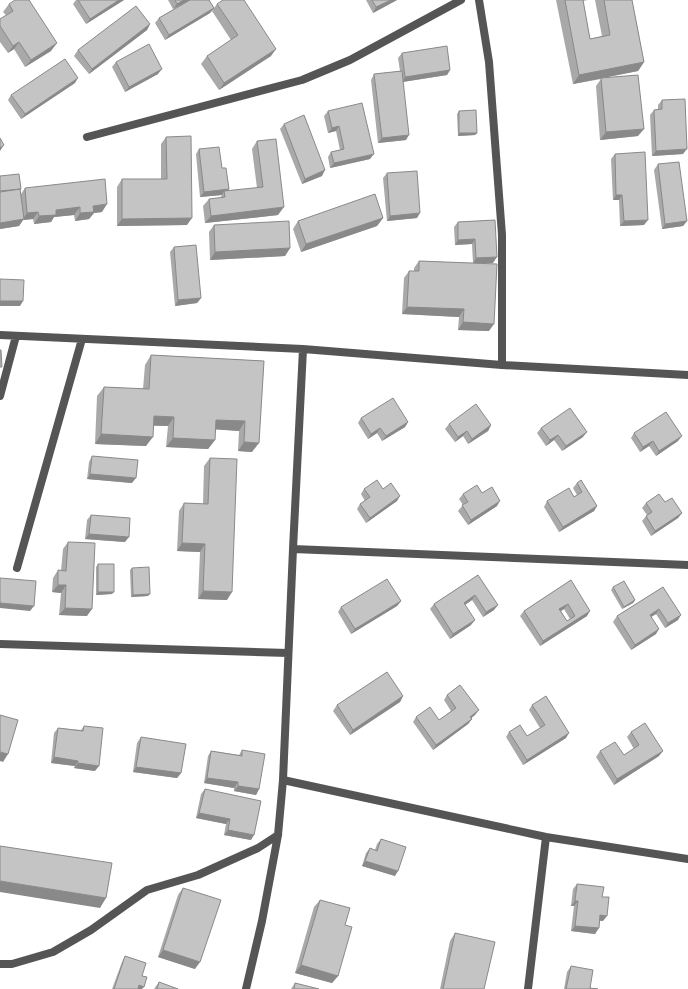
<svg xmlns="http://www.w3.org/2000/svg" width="688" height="989" font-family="'PT Sans',sans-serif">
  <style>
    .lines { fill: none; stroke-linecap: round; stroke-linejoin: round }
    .minor { stroke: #555; stroke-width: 8 }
    .wall { fill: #a9a9a9; fill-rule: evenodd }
    .shaded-wall { fill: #898989 }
    .building { fill: #c4c4c4; stroke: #898989; fill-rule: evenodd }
  </style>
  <rect width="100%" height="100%" fill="#fff"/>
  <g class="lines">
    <path class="minor" d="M479 0 489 62 502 235V365
      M87 137 302 80 350 60 461 0
      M0 335 303 349 502 365 688 375
      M303 349 293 549 283 780 546 837 688 859
      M0 396 16 336
      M293 549 688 565
      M17 568 82 339
      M0 644 288 653
      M0 964H12L53 952 91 930 147 890 198 875 258 848 278 835
      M246 989 262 921 278 835 283 780
      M528 989 546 837"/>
  </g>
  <path class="wall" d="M76 0H124L86 24 73 4Z
    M168 0H209L214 8 210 13 165 40 155 23 159 18 186 2 173 9Z
    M366 0H397L373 13Z
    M556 0H588L583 1 590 39 602 36 595 0H632L644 62 638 71 602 78 638 136 600 140 596 86 601 79 573 84Z
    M9 4 51 51 25 67 14 49 8 53 0 42V19L6 15 3 12Z
    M217 4 271 56 219 90 201 64 207 56 231 40 212 11Z
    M150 24 147 30 89 74 74 56 78 50Z
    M402 53 450 70 447 75 403 82 406 140 378 143 371 80 374 74 400 71 398 58Z
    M116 62 158 74 125 92 112 67Z
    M75 83 21 119 8 100 11 95Z
    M662 100 683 154 652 156 650 115 654 110 658 109V105Z
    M328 111 370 159 330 168 328 157 331 152 340 150 336 131 328 133 324 116Z
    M459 111 477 133 475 135 458 136 457 114Z
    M284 124 322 176 302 184 280 129Z
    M166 137 187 225 117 226V187L122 179H161V144Z
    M257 141 278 215 205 223 203 206 209 199 220 198 222 195 200 197 196 154 199 149 222 168 229 189 227 191 257 188 252 149Z
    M615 154 644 225 620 226 619 200H613L611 159Z
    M658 164 687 221 683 226 662 229 654 170Z
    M387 173 417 218 387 221 383 178Z
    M0 176 21 189 20 190 21 194 25 188 102 212 94 213 89 219 75 221 74 215 54 217 51 222 34 224 33 219 23 220 19 226 0 229Z
    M383 218 377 226 301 252 293 229 298 221Z
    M495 220 493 263H478L489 331 458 330 459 317 402 314 404 278 409 271H414V268L419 261 473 263 472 244 455 245 454 227 458 222Z
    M214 225 290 248 285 256 210 260 209 232Z
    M174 247 201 298 197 303 175 306 170 252Z
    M151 355 264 361 252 452 238 451 239 431 215 429V440L208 449 166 447 168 426H154L146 446 95 444 97 396 104 387 143 389 145 365Z
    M361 418 408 422 405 427 382 441 377 433 368 439 358 423Z
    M449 424 491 425 488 431 468 444 463 436 455 442 445 429Z
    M541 428 583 437 562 451 554 440 546 446 537 433Z
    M634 433 678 441 656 456 649 446 640 452 631 438Z
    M92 456 132 483 87 479 89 462Z
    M210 458 227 600 198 599 200 552 177 551 179 511 184 503 203 504 204 466Z
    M577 483 597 506 594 511 559 532 544 507 547 501 574 497 577 495 573 488Z
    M364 489 397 501 366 523 357 509 360 504 365 501 361 494Z
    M482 493 497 506 468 525 458 511 463 505 459 499 463 494Z
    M665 502 682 513 678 518 651 536 642 521 647 515 642 508 646 503Z
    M91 515 125 542 85 539 87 520Z
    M68 542 87 616 59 615 61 593 52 592 53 578 58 570 61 571 63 549Z
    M98 564 112 594 96 595V567Z
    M132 568 148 596 131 597 130 570Z
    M478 575 494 610 483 617 472 600 465 605 471 625 450 639 430 609 434 604Z
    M571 580 587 616 540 646 520 616 524 611ZM564 609 570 619 567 621 561 611Z
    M613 587 635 600 633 603 622 609 611 590Z
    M663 587 678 620 665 628 656 614 651 617 656 634 631 650 613 622 617 616Z
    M401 601 397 606 351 634 338 612 341 607Z
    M447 695 475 715 471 718 472 719 468 724 433 750 413 722 416 717 439 720 451 711 444 700Z
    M403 696 400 702 350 735 333 711 337 705Z
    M532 705 566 738 523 765 506 737 509 732 527 736 540 728 529 710Z
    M84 726 95 771 74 768 75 766 51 763 54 733 58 728 81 730Z
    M631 732 659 756 614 785 596 757 600 751 624 755 634 749 627 737Z
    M141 737 181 773 177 778 133 772 137 743Z
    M242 750 259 789 256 795 234 791V788L204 783 208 756 211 751 239 755Z
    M205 789 251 840 224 835 226 824 196 818 201 794Z
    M381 839 395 876 362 866 366 853 370 848 375 850 377 844Z
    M577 884 602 897 603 921H600L595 934 571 931 574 906H571L573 889Z
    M183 888 195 969 158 957 178 895Z
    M320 900 345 925 338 976 332 983 295 973 314 907Z
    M455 933 484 989H440L450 941Z
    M125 956 142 976V989H112L122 962Z
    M571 966 590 988 598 989H564L567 972Z
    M159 982 178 989H154Z
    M295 983 319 989H291Z"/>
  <path class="shaded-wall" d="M119 0H124L86 24 90 19Z
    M184 0H190L173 9 177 4Z
    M391 0H397L373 13 376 7Z
    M214 8 210 13 165 40 169 35Z
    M150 24 147 30 89 74 92 69Z
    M19 42 14 49 8 53 13 46Z
    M57 43 51 51 25 67 31 60Z
    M276 49 271 56 219 90 224 83Z
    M644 62 638 71 573 84 579 75Z
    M162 69 158 74 125 92 129 87Z
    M450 70 447 75 402 82 405 77Z
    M78 78 75 83 21 119 25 114Z
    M339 126 336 131 328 133 332 128Z
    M644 129 638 136 600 140 606 132Z
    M459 133H477L475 135 458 136Z
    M409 135 406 140 378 143 382 138Z
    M4 145 0 151V148Z
    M687 149 683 154 652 156 656 151Z
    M374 154 370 159 330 168 334 163Z
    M325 170 322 176 302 184 305 179Z
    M229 189 225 195 224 191 222 195 200 197 204 192Z
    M616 195H622L619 200H613Z
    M107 204 102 212 94 213 89 219 75 221 80 213 93 206Z
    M80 207 74 215 54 217 51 222 34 224 39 216 56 210Z
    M284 207 278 215 205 223 211 216Z
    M38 212 33 219 23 220 19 226 0 229V223L23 219 27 213Z
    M420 213 417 218 387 221 390 216Z
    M192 218 187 225 117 226 122 219Z
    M383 218 377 226 301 252 306 244Z
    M648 220 644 225 620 226 624 221Z
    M687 221 683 226 662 229 665 224Z
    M475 239 472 244 455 245 458 240Z
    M290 248 285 256 210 260 215 252Z
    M497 257 493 263 473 264 476 258Z
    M201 298 197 303 175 306 178 300Z
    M0 301H23L20 306H0Z
    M407 307 464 309 459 317 402 314Z
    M463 322 494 324 489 331 458 330Z
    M154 416 174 417 168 426 147 425Z
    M216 420 245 421 239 431 209 429Z
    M408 422 405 427 382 441 386 436Z
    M491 425 488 431 468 444 472 439Z
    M380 428 377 433 368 439 371 434Z
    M467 431 463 436 455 442 458 437Z
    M587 432 583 437 562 451 566 446Z
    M101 434 153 437 146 446 95 444Z
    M558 435 554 440 546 446 550 440Z
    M682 436 678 441 656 456 659 451Z
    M173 438 215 440 208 449 166 447Z
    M653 441 649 446 640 452 643 447Z
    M244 442 259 443 252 452 238 451Z
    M90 474 136 478 132 483 87 479Z
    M400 496 397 501 366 523 370 518Z
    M500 501 497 506 468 525 471 520Z
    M597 506 594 511 559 532 563 527Z
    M682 513 678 518 651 536 655 531Z
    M89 534 129 537 125 542 85 539Z
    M182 543 205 544 200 552 177 551Z
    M58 585H66L61 593 52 592Z
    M203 591 232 592 227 600 198 599Z
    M98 592H114L112 594 96 595Z
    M150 594 148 596 131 597 133 595Z
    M475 595 472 600 460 608 464 603Z
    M635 600 633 603 622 609 624 607Z
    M401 601 397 606 351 634 355 629Z
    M0 603 34 606 30 611 0 608Z
    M568 604 564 609 556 614 559 609Z
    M498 605 494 610 483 617 486 612Z
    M65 608 92 609 87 616 59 615Z
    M659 609 656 614 646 620 650 615Z
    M590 611 587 616 540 646 543 641Z
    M681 615 678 620 665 628 668 623Z
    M475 620 471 625 450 639 453 634Z
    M659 629 656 634 631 650 635 645Z
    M403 696 400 702 350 735 353 730Z
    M479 710 475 715 466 722 470 717Z
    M472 719 468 724 433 750 436 745Z
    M569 733 566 738 523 765 527 760Z
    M663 751 659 756 614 785 617 779Z
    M0 752 8 754 3 762 0 761Z
    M54 757 78 761 75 766 51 763Z
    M78 763 99 766 95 771 74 768Z
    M136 767 181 773 177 778 133 772Z
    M207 778 238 782 234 788 204 783Z
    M238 786 259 789 256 795 234 791Z
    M199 813 230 819 226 824 196 818Z
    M228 830 254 835 251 840 224 835Z
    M365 861 398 871 395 876 362 866Z
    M0 881 106 898 100 908 0 892Z
    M575 901H578L574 906H571Z
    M600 915 607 916 603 921 597 920Z
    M575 926 599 928 595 934 571 931Z
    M163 950 200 962 195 969 158 957Z
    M301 965 338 976 332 983 295 973Z
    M139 985 144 987 142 989H136Z"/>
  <path class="building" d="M15 0H29L57 43 31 60 19 42 13 46 0 26V19L13 11 9 4Z
    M78 0H119L90 19Z
    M175 0H184L177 4Z
    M190 0H209L214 8 169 35 159 18Z
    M223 0H244L276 49 224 83 207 56 238 35 217 4Z
    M372 0H391L376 7Z
    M565 0H583L590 39 610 35 604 0H632L644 62 579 75Z
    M136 6 150 24 92 69 78 50Z
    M149 44 162 69 129 87 116 62Z
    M447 46 450 70 405 77 402 53Z
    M65 59 78 78 25 114 11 95Z
    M402 71 409 135 382 138 374 74Z
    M638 75 644 129 606 132 601 78Z
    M685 99 687 149 656 151 654 110 662 109V100Z
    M362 103 374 154 334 163 331 152 344 149 339 126 332 128 328 111Z
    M476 110 477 133H459V111Z
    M304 115 325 170 305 179 284 124Z
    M191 136 192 218 122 219V179H167L166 137Z
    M0 138 4 145 0 148Z
    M276 139 284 207 211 216 209 199 225 197 224 191 263 187 257 141Z
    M219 147 222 168H226L229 189 204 192 199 149Z
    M645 152 648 220 624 221 622 195H616L615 154Z
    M679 162 687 221 665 224 658 164Z
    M417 171 420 213 390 216 387 173Z
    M19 174 21 189 0 191V176Z
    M105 179 107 204 93 206 94 212 80 213V207L56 210V215L39 216 38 212 27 213 25 188Z
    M20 189 24 219 0 223V192Z
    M375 194 383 218 306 244 298 221Z
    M495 220 497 257 476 258 475 239 458 240V222Z
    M289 221 290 248 215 252 214 225Z
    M196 245 201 298 178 300 174 247Z
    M419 261 497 264 494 324 463 322 464 309 407 307 409 271H419Z
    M0 279 24 280 23 301H0Z
    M0 350H1L2 367H0Z
    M151 355 264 361 259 443 244 442 245 421 216 420 215 440 173 438 174 417 154 416 153 437 101 434 104 387 149 389Z
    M393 398 408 422 386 436 380 428 371 434 361 418Z
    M476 404 491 425 472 439 467 431 458 437 449 424Z
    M570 408 587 432 566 446 558 435 550 440 541 428Z
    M666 412 682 436 659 451 653 441 643 447 634 433Z
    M92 456 138 460 136 478 90 474Z
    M210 458 237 459 232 592 203 591 205 544 182 543 184 503 208 504Z
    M377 480 383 489 391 483 400 496 370 518 360 504 370 497 364 489Z
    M581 480 597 506 563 527 547 501 569 488 574 497 582 492 577 483Z
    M477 485 482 493 492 487 500 501 471 520 462 505 468 502 463 494Z
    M659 494 665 502 672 498 682 513 655 531 646 516 652 512 646 503Z
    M91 515 130 518 129 537 89 534Z
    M68 542 95 543 92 609 65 608 66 585H58V570L66 571Z
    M98 564H114V592H98Z
    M149 567 150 594 133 595 132 568Z
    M478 575 498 605 486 612 475 595 464 603 475 620 453 634 434 604Z
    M0 578 36 581 34 606 0 603Z
    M387 579 401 601 355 629 341 607Z
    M571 580 590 611 543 641 524 611ZM568 604 575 616 567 621 559 609Z
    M624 581 635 600 624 607 613 587Z
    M663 587 681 615 668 623 659 609 650 615 659 629 635 645 617 616Z
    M387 672 403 696 353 730 337 705Z
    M460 685 479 710 470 717 472 719 436 745 416 717 430 707 439 720 456 708 447 695Z
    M546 696 569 733 527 760 509 732 520 725 527 736 545 725 532 705Z
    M0 715 18 720 8 754 0 752Z
    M645 723 663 751 617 779 600 751 615 742 624 755 639 745 631 732Z
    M84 726 103 728 99 766 78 763V761L54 757 58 728 83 731Z
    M141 737 186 744 181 773 136 767Z
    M242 750 265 754 259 789 238 786V782L207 778 211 751 242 756Z
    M205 789 261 801 254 835 228 830 230 819 199 813Z
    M381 839 406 847 398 871 365 861 370 848 377 851Z
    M0 846 112 863 106 898 0 881Z
    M577 884 604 887 602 897H609L607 916 600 915 599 928 575 926 578 901H575Z
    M183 888 221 900 200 962 163 950Z
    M320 900 350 908 345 925 352 927 338 976 301 965Z
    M455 933 495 942 484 989H443Z
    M125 956 146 963 142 976 147 977 144 987 139 985 138 989H114Z
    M571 966 593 970 590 988 598 989H566Z
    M159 982 178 989H157Z
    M295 983 319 989H294Z"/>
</svg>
